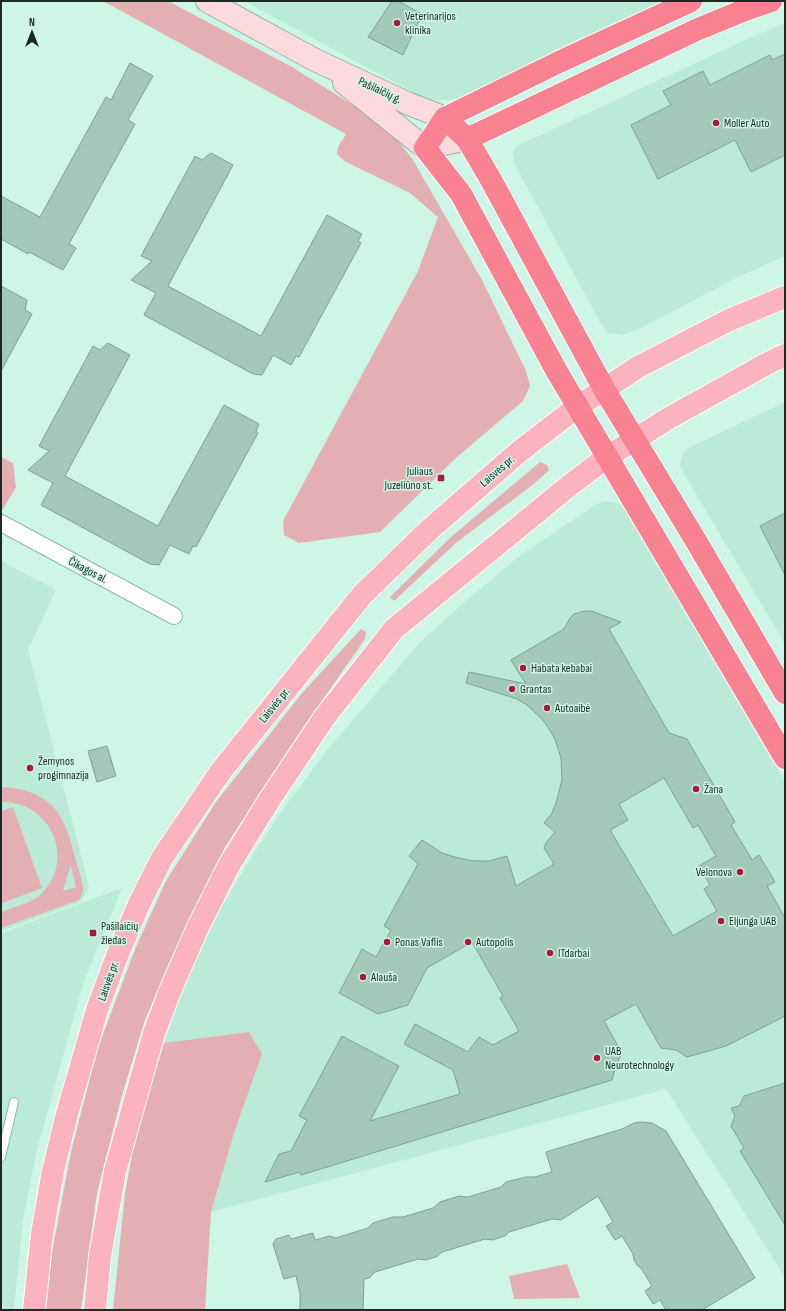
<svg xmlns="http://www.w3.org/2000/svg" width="786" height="1311" font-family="'Sofia Sans Condensed',sans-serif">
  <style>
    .built { fill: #bbebd8 }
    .green { fill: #e3afb3; fill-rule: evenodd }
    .building { fill: #a2c9b9; stroke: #7ba192; fill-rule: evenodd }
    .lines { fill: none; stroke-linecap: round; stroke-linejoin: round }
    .lane-casing { stroke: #90b6a7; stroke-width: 10 }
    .street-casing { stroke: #90b6a7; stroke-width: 18 }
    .secondary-casing { stroke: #90b6a7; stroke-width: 24 }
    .primary-casing { stroke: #fff; stroke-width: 24 }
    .highway-casing { stroke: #fff; stroke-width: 24 }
    .lane { stroke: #fff; stroke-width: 8 }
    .street { stroke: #fff; stroke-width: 16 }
    .secondary { stroke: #fddade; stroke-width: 22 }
    .primary { stroke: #fbb4bd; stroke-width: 22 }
    .highway { stroke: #f88291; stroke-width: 22 }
    .poi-dot { fill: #ac1740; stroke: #cef6e6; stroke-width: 1.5 }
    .labels { text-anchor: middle; stroke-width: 3; stroke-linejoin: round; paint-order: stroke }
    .poi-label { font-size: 12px; fill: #1a2923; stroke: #cef6e6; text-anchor: start }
    .street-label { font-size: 12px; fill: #1a2923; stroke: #cef6e6 }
  </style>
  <rect width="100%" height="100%" fill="#cef6e6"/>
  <path class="built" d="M244 1H667L460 99 446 100H433L418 95Z
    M785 23V256L738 277 641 328 623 335 608 333 602 326 514 163 513 152 515 148 521 144 743 41Z
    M785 402V644L680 467 681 458 686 449Z
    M605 501 621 504 629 512 785 781V1277L666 1089 211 1212 235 1130 262 1054 164 1043 182 992 219 911 248 863 278 816 328 749 423 639 466 601 518 557 596 504Z
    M1 561 56 590 28 650 89 886 81 902 1 931Z
    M122 888 83 984 37 1150 23 1219 14 1310H1V933Z"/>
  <path class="green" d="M103 1H168L292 67 377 120 392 133 413 160 482 280 526 371 530 386 523 401 457 457 380 532 299 543 284 535 283 521 418 271 438 217 410 193 344 161 337 154 338 147 346 134Z
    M1 457 13 463 16 487 3 509 1 508Z
    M540 462 547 465 549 470 535 483 457 542 394 601 390 597 451 537Z
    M361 629 366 632 365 639 298 735 225 847 173 954 145 1020 122 1095 97 1193 81 1310H46L52 1252 71 1152 97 1050 136 947 166 881 216 802 303 692Z
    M6 787C56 793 65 817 76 861 78 868 84 885 83 891 82 894 81 897 79 900L1 928V912C14 907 30 904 40 895 77 861 51 800 1 802V788ZM71 867 76 887 63 891 70 867Z
    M13 807 42 888 2 903 1 900V811Z
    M249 1032 262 1054 235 1130 211 1212 205 1310H113L125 1194 135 1138 164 1043Z
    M567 1264 580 1298 514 1299 509 1276Z"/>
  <path class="building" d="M392 1H398L422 14 403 55 368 37Z
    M785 54V155L751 172 735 140 658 179 631 125 671 105 663 91 703 71 710 85 770 55 772 60Z
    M130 63 153 76 128 120 135 124 69 244 76 248 63 270 29 252 28 254 1 239V196L40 217 106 97 111 100Z
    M211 153 233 165 168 286 261 336 327 215 362 234 358 241 361 243 299 357 296 356 291 365 273 355 262 375 253 374 144 315 156 293 131 280 152 261 141 256 195 156 202 160Z
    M1 286 27 300 25 310 32 314 1 371Z
    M108 343 130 355 65 476 158 526 224 405 259 424 256 431 258 433 196 547 193 546 189 554 170 545 159 565 150 564 41 505 53 483 28 470 49 451 39 446 93 346 100 350Z
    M785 513V575L760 526Z
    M585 611H591L621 622 609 629 669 733 687 739 735 822 731 825 752 860 759 855 775 882 767 886 785 918V1016L726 1046 687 1057 676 1050 661 1048 636 1004 604 1021 622 1053 616 1065 612 1080 301 1175 300 1172 265 1182 279 1154 291 1151 307 1120 299 1116 342 1036 399 1066 370 1121 460 1094 453 1070 404 1044 415 1024 468 1052 479 1037 493 1045 519 1031 500 998 503 996 472 942 427 968 408 1005 378 1014 339 993 362 949 376 957 391 930 384 926 418 864 409 856 422 840 442 853 458 858 474 861H489L507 856 516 886 554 864 544 848 546 843 555 832 544 823 552 813 556 803 562 780 561 758 555 739 549 729 543 720 527 705 517 699 508 696 466 683 469 672 526 684 511 660 564 629 570 618 574 614ZM664 778 693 828 698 825 716 856 699 866 710 885 704 889 717 911 673 936 610 830 628 820 619 804Z
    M107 746 116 776 97 782 88 751Z
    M785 1083V1225L740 1151 744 1148 731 1126 735 1116 731 1108 739 1106 744 1096Z
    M640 1122 652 1123 666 1131 755 1278 702 1310H666L660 1300 653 1304 645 1291 652 1286 641 1268 638 1266 634 1260 633 1254 622 1236 615 1240 606 1226 613 1222 598 1196 561 1220 552 1219 509 1232 505 1236 492 1240 485 1239 442 1252 436 1257 425 1260 418 1259 375 1272 369 1278 364 1279 363 1310H300V1293L296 1276 284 1279 273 1244 276 1239 289 1235 291 1239 313 1233 315 1240 329 1236 336 1238 368 1228 373 1223 393 1217H403L433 1208 440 1202 459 1196 468 1197 501 1187 506 1182 526 1177H535L552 1172 546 1152 622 1129 634 1123Z"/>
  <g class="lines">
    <defs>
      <path id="lane" d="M1 1157 14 1102"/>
      <path id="street" d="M1 523 174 616"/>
      <path id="secondary" d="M207 1 315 60 407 103 445 118
        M344 83 425 148 467 139"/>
      <path id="primary" d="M34 1310 42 1234 53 1171 67 1114 97 1010 117 956 139 904 162 858 221 771 362 595 430 529 520 451 577 407 638 367 729 320 785 297
        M95 1310 100 1256 115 1171 154 1033 170 991 197 929 228 867 268 802 324 718 394 629 570 485 607 457 669 418 772 361 785 355"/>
      <path id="highway" d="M691 1 559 62 445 118 425 148 461 194 556 370 785 758
        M445 118 467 139 491 180 604 389 696 541 785 693
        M467 139 696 30 742 11 771 1"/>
    </defs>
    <use href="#lane" class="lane-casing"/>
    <use href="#street" class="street-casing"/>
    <use href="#secondary" class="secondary-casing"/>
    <use href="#primary" class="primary-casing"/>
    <use href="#highway" class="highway-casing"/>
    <use href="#lane" class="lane"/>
    <use href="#street" class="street"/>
    <use href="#secondary" class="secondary"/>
    <use href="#primary" class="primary"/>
    <use href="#highway" class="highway"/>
  </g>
  <g class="poi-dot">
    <circle cx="397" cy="23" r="4"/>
    <circle cx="716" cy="123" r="4"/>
    <rect x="437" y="474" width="8" height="8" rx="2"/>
    <circle cx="523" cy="668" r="4"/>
    <circle cx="512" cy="689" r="4"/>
    <circle cx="547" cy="708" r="4"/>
    <circle cx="30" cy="768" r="4"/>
    <circle cx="696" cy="789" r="4"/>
    <circle cx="740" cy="872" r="4"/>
    <circle cx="721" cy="921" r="4"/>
    <rect x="89" y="929" width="8" height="8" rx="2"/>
    <circle cx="387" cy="942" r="4"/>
    <circle cx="468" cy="942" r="4"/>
    <circle cx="550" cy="953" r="4"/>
    <circle cx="363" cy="977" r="4"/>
    <circle cx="597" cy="1058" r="4"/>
  </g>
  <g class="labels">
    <g class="poi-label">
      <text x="405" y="20">Veterinarijos<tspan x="405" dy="14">klinika</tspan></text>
      <text x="724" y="127">Moller Auto</text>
      <text x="433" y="475" text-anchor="end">Juliaus<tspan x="433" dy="14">Juzeliūno st.</tspan></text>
      <text x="531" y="672">Habata kebabai</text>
      <text x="520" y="693">Grantas</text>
      <text x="555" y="712">Autoaibė</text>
      <text x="38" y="765">Žemynos<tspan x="38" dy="14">progimnazija</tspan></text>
      <text x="704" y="793">Žana</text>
      <text x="732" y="876" text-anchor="end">Velonova</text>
      <text x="729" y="925">Eljunga UAB</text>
      <text x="101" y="930">Pašilaičių<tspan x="101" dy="14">žiedas</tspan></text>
      <text x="395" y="946">Ponas Vaflis</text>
      <text x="476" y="946">Autopolis</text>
      <text x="558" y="957">ITdarbai</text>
      <text x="371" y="981">Alauša</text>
      <text x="605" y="1055">UAB<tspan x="605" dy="14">Neurotechnology</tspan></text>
    </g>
    <g class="street-label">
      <text transform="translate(380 90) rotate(25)" y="4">Pašilaičių g.</text>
      <text transform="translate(497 471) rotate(-41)" y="4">Laisvės pr.</text>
      <text transform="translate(88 570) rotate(28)" y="4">Čikagos al.</text>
      <text transform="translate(274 705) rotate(-51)" y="4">Laisvės pr.</text>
      <text transform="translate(108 981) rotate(-70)" y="4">Laisvės pr.</text>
    </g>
  </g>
  <rect width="786" height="1311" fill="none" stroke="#1a2923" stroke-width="4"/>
  <g transform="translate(32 32)" stroke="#cef6e6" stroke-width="3" paint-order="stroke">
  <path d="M0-3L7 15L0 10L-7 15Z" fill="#1a2923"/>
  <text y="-6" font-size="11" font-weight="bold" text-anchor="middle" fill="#1a2923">N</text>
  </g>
</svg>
